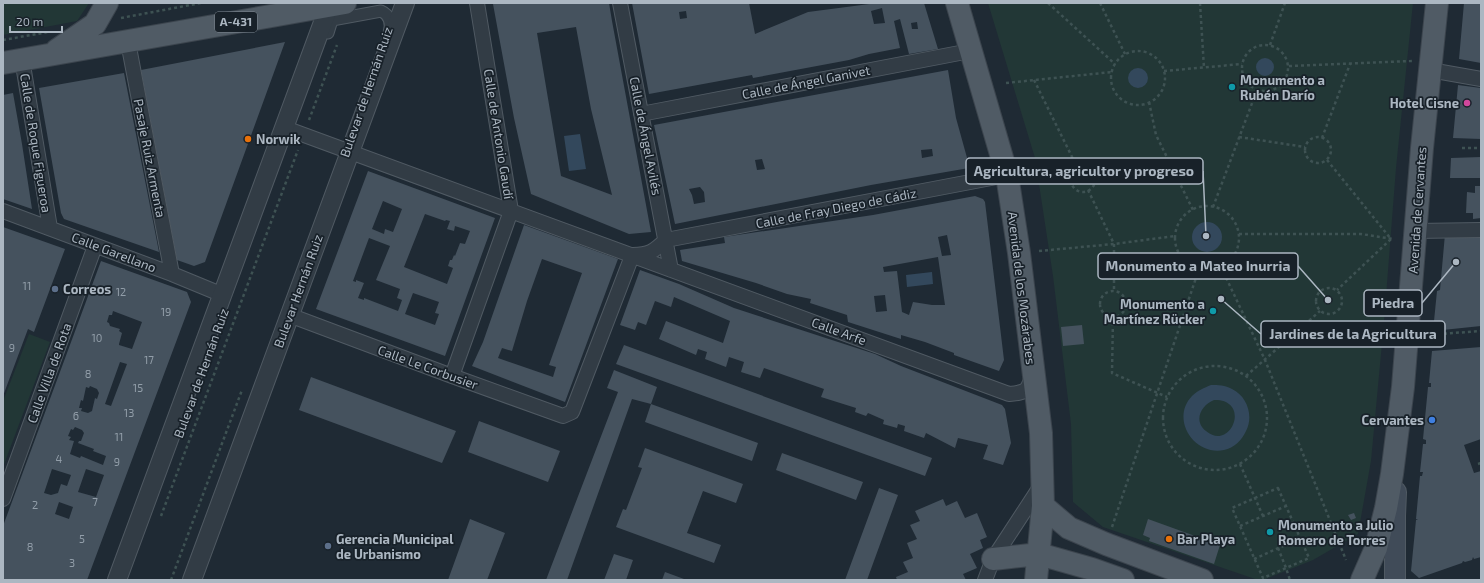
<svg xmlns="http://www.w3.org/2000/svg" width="1484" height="583" font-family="'Exo 2',sans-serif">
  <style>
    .green { fill: #223736 }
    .water { fill: #33485c; fill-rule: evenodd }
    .building { fill: #45525e; fill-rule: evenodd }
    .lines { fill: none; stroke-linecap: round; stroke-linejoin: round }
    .pedestrian-casing { stroke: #505a63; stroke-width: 13 }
    .minor-casing { stroke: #505a63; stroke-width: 16 }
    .tertiary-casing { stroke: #505a63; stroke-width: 20 }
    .secondary-casing { stroke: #505a63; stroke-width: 22 }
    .primary-casing { stroke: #3c454e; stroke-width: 24 }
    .path { stroke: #3e5253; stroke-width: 2.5; stroke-dasharray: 3 3; stroke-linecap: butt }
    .pedestrian { stroke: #323c45; stroke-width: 11 }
    .minor { stroke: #323c45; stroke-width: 14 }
    .tertiary { stroke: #323c45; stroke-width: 18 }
    .secondary { stroke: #404b58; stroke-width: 20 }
    .primary { stroke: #505b65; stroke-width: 22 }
    .culture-dot { fill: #0f9aa8; stroke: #182129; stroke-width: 1.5 }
    .hotel-dot { fill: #d1479c; stroke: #182129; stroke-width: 1.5 }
    .food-dot { fill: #e8710a; stroke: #182129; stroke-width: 1.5 }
    .service-dot { fill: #5c6f8a; stroke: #182129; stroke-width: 1.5 }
    .shop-dot { fill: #3f7fe0; stroke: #182129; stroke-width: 1.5 }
    .labels { text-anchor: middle; stroke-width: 3.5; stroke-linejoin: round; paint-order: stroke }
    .number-label { font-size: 11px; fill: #929ea9 }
    .shield { fill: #182129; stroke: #808a94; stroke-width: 1 }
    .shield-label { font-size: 12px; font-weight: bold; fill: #acb7c2 }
    .poi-label { font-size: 13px; font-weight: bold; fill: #acb7c2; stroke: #182129; text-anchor: start }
    .street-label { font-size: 13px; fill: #acb7c2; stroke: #182129 }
    .leader { fill: none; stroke: #acb7c2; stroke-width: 1.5 }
    .callout-dot { fill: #acb7c2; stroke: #182129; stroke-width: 1.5 }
    .callout { fill: #182129; stroke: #acb7c2; stroke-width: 1.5 }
    .callout-label { font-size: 14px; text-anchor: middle; font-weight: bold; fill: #acb7c2 }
  </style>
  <rect width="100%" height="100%" fill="#1f2a34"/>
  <path class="green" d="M3 3H89L77 21 3 35Z
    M988 3H1413L1396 168 1384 322 1371 461 1358 534 1313 560 1263 580H1258L1103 527 1073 502 1071 424 1053 276 1035 158Z
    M29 334 50 342 3 467V401Z"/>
  <path class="water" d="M1256 67a9 9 0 1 1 18 0a9 9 0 1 1-18 0Z
    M1128 78a10 10 0 1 1 20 0a10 10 0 1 1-20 0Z
    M580 134 586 169 569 171 564 136Z
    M1192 237a15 15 0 1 1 30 0a15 15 0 1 1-30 0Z
    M932 272 933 284 907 287 906 275Z
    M1211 385C1218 385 1225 385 1232 389 1247 396 1254 416 1246 431 1242 440 1234 448 1224 450 1194 456 1170 419 1192 396 1198 390 1204 388 1211 385ZM1214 400C1252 399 1231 452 1206 431 1193 421 1201 405 1214 400Z"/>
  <path class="building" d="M609 3 612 21 651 232 629 234 531 194 514 118 493 4ZM576 27 591 109 612 195 561 176 537 33Z
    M632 3H749L755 34 808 12 877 3H924L938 49 909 54 900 19 894 21 900 48 869 54 849 60 753 78 752 75 649 94ZM882 8 885 23 874 24 871 11ZM686 11 687 18 680 19 679 12ZM917 22 918 29H912L911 23Z
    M1464 3H1481V63L1459 59Z
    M285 42 205 262 194 266 177 260 141 70Z
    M948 70 956 118 969 165V168L871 185 675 224 654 125ZM932 149 933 156 922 158 921 150ZM762 159 765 169 757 170 755 160ZM700 187 704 192 705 202 694 204 692 195 689 189Z
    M124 73 159 252 64 219 61 213 39 88Z
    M1458 85 1481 88V139L1453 138Z
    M13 93 22 144 32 209 3 199V95Z
    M1481 157V178H1450L1451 158Z
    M368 171 495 218 445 356 316 309ZM383 201 402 209 393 232 385 229 384 234 372 229ZM425 214 445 221 446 220 450 221 447 229 454 231 455 226 470 231 465 244 460 243 455 256 454 255 452 260H450L448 266 453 268 447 284 404 267ZM369 238 390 246 376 280 400 289 397 298 402 300 398 311 364 298V300L358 298 364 283 356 280V282L353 281ZM413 293 439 302 435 313 439 314 435 325 405 314Z
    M1475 186H1481V218L1473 219V213H1466L1467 192 1475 193Z
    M975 196 983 199 985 202 1004 360 999 371 954 355V353L925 342 901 335V339L848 322 847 315 810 303 811 299 787 294 756 283 682 261 680 250 725 243 724 237 873 215ZM947 235 951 255 942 256 938 237ZM938 257 945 305H932L913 302 909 315 902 312 897 271 884 272 883 267ZM885 295 887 311 876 312 874 296Z
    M524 225 618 259 565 402 472 366 483 342ZM542 259 582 273 549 365 556 367 553 377 498 358 502 348 512 351 527 301Z
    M3 227 65 249 34 332 28 329 3 396Z
    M1445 234H1481V326L1433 331 1437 291 1440 290Z
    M101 261 187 292 191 302 87 580H3V526ZM113 311 142 322 132 349 119 345V344L122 333 119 331 120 329 110 326 109 323 107 322 109 315H112ZM120 362 127 364 111 406 105 404ZM90 386 97 389 99 393 97 399 95 398 92 411 88 413 81 411 82 408H79L81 400 83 401 86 387 89 388ZM75 427 82 430 84 433 81 441H79L78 443 94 449 93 451 106 456 103 465 81 456 80 458 70 454 74 441 69 440 71 437 68 436 71 429 73 430ZM52 469 71 475 67 486 61 484 58 493 51 495 44 493ZM86 469 104 475 96 497 78 492ZM59 502 73 507 69 519 55 514Z
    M640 270 679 284 734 308 875 354 901 366 1002 405 1005 409 1011 443 1003 465 983 459 988 445 958 438 955 448 926 433 924 438 904 431 905 426 898 424 897 428 883 424 884 420 868 413 866 416 855 412 856 408 821 397 824 389 764 368 760 378 741 372 744 362 729 357 726 367 705 359 707 352 698 349 696 355 659 339 666 321 723 343 730 321 674 297 671 307 655 301 646 325 638 322 635 330 620 325Z
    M1082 325 1084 344 1063 346 1061 327Z
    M624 345 932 458 925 476 616 364Z
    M1481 347V439L1464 445 1474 473 1481 471V557L1474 559 1473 557 1472 560 1465 562 1463 561 1462 563 1419 578 1411 571 1416 520H1418L1416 519 1420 476H1422L1423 472H1420L1423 444H1426V440L1423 439 1428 387H1431V383H1429L1432 351Z
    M614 370 657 387 651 404 632 399 567 580H546L618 392 607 388Z
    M311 377 456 431 442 463 299 410Z
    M651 404 758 443 752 461 645 422Z
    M479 421 560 451 548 482 468 452Z
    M645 448 743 484 736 503 703 491 687 533 721 545 714 563 616 527 623 509 626 510 642 468 638 467Z
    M782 453 863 482 856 500 776 470Z
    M879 488 898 495 867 580H845Z
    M943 499 946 506 957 501 965 518 977 513 987 537 980 540 983 548 970 554 977 568 963 574 966 580H897L896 577 908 572 903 562 913 558 907 543 917 539 910 525 920 521 915 511Z
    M1354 513 1356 518 1351 520 1348 515Z
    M470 519 505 533 487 580H448Z
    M1148 519 1220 545 1214 564 1149 541 1150 538 1143 535Z
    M614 554 633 560 626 580H604Z
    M665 572 684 579V580H662Z"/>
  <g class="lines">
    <defs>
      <path id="pedestrian" d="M328 33 332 20 381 11C390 15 392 23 389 33"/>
      <path id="minor" d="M620 3 671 270
        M128 42 172 274
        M22 59 50 228
        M1430 70 1481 79
        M641 114 970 51
        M285 128 1009 394C1027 392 1027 392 1033 374
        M3 211 172 274 223 295
        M1416 231 1481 230
        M666 240 1007 175
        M633 255C650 255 654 251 666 240
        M289 315 452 376 563 416 572 412 574 407 632 256
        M452 376 511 211 477 3
        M3 499 95 246
        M985 580 993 559 1042 484"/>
      <path id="tertiary" d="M117 580 329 6
        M192 580 405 3"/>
      <path id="secondary" d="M1395 580V516L1396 492"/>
      <path id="primary" d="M957 3 1007 175 1019 253 1041 433 1043 506 1036 580
        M57 50 95 24 107 3
        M3 63 345 3
        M1043 506 1069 528 1106 544 1202 580
        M993 559 1039 554 1092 569 1123 580
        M1362 580 1376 548 1386 508 1392 474 1403 387 1422 148 1437 3"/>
    </defs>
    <use href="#pedestrian" class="pedestrian-casing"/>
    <use href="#minor" class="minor-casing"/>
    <use href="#tertiary" class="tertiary-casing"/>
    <use href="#secondary" class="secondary-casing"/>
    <use href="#primary" class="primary-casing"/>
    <path class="path" d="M1048 3 1115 64
      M1100 3 1125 54
      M1200 3 1204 68
      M121 18 201 3
      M3 40 48 32
      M1242 68a23 23 0 1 1 46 0a23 23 0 1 1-46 0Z
      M1270 45 1285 3
      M1111 78a27 27 0 1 1 54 0a27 27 0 1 1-54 0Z
      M1289 66 1412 61
      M1164 71 1242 64
      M1034 80 1078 169
      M1006 83 1112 72
      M1149 102 1156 135 1193 210
      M309 120 337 45
      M1305 150a13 13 0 1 1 26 0a13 13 0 1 1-26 0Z
      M1239 137 1305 147
      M1322 138 1350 64
      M1462 148H1479
      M1327 160 1391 239 1337 290
      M1071 180a12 12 0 1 1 24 0a12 12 0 1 1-24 0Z
      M1088 190 1114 244V292
      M1175 238a32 32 0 1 1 64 0a32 32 0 1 1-64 0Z
      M1213 207 1257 90
      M1239 234H1361L1393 239
      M1039 251 1114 244 1175 236
      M1221 267 1265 360 1346 560
      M1316 301a13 13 0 1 1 26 0a13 13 0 1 1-26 0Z
      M1100 304a13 13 0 1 1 26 0a13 13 0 1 1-26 0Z
      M1113 317 1112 373 1167 397
      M1426 335 1481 331
      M1163 418a52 52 0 1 1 104 0a52 52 0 1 1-104 0Z
      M1246 376 1320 311
      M1240 464 1263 516
      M1478 464 1481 463
      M1278 488 1309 558 1263 578 1232 508Z
      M161 516 298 150
      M1240 526 1286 506
      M1112 527 1199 269
      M1278 548 1286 568 1290 580
      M1254 559 1301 538
      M171 580 242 390"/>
    <use href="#pedestrian" class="pedestrian"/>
    <use href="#minor" class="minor"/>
    <use href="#tertiary" class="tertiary"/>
    <use href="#secondary" class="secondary"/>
    <use href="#primary" class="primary"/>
  </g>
  <g class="culture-dot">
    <circle cx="1232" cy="87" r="4"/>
    <circle cx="1213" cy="311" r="4"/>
    <circle cx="1270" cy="532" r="4"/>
  </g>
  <circle class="hotel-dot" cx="1467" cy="103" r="4"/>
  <g class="food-dot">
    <circle cx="248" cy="139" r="4"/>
    <circle cx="1169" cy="539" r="4"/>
  </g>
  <g class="service-dot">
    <circle cx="55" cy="289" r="4"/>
    <circle cx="328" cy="546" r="4"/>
  </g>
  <circle class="shop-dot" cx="1432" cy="420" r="4"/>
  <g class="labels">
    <g class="number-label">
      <text x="27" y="290">11</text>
      <text x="121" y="296">12</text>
      <text x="166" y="316">19</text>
      <text x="97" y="342">10</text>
      <text x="12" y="352">9</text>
      <text x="149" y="364">17</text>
      <text x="88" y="378">8</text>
      <text x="138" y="392">15</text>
      <text x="129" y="417">13</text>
      <text x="76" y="420">6</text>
      <text x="119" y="441">11</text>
      <text x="59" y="463">4</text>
      <text x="117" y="466">9</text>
      <text x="95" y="506">7</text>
      <text x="35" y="509">2</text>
      <text x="82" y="543">5</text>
      <text x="30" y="551">8</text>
      <text x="72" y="567">3</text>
    </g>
    <rect class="shield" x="215" y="12" width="42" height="20" rx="3"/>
    <g class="shield-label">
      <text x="236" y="26">A-431</text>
    </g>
    <g class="poi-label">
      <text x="1240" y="85">Monumento a<tspan x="1240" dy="15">Rubén Darío</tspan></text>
      <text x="1459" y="108" text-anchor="end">Hotel Cisne</text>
      <text x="256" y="144">Norwik</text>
      <text x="63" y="294">Correos</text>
      <text x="1205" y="309" text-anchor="end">Monumento a<tspan x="1205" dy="15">Martínez Rücker</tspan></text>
      <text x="1424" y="425" text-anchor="end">Cervantes</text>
      <text x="1278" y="530">Monumento a Julio<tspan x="1278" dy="15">Romero de Torres</tspan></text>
      <text x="336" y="544">Gerencia Municipal<tspan x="336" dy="15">de Urbanismo</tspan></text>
      <text x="1177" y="544">Bar Playa</text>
    </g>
    <g class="street-label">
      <text transform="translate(806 82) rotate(-11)" y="5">Calle de Ángel Ganivet</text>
      <text transform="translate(366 92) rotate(-71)" y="5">Bulevar de Hernán Ruiz</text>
      <text transform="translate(499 134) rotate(81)" y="5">Calle de Antonio Gaudí</text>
      <text transform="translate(646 136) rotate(79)" y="5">Calle de Ángel Avilés</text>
      <text transform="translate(36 143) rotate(81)" y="5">Calle de Roque Figueroa</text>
      <text transform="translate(150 158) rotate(79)" y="5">Pasaje Ruiz Armenta</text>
      <text transform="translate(836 208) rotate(-11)" y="5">Calle de Fray Diego de Cádiz</text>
      <text transform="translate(1417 210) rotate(-86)" y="5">Avenida de Cervantes</text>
      <text transform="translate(114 252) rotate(21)" y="5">Calle Garellano</text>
      <text transform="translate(1022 288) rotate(83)" y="5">Avenida de los Mozárabes</text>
      <text transform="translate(298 291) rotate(-70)" y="5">Bulevar Hernán Ruiz</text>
      <text transform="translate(839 331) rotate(20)" y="5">Calle Arfe</text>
      <text transform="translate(428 367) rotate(20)" y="5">Calle Le Corbusier</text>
      <text transform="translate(49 373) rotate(-70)" y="5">Calle Villa de Rota</text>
      <text transform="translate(201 373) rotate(-70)" y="5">Bulevar de Hernán Ruiz</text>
    </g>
  </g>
  <path class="leader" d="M1206 236L1203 171M1328 300L1298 266M1456 262L1422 303M1221 299L1261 334"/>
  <g class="callout-dot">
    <circle cx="1206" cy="236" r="4"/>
    <circle cx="1328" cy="300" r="4"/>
    <circle cx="1456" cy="262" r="4"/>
    <circle cx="1221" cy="299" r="4"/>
  </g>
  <g class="callout">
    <rect x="966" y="158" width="237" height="26" rx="4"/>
    <rect x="1098" y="253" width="200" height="26" rx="4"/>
    <rect x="1364" y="290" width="58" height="26" rx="4"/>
    <rect x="1261" y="321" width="184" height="26" rx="4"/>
  </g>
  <g class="callout-label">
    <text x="1084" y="176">Agricultura, agricultor y progreso</text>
    <text x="1198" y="271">Monumento a Mateo Inurria</text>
    <text x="1393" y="308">Piedra</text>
    <text x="1353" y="339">Jardines de la Agricultura</text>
  </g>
  <rect width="1484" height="583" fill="none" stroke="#acb7c2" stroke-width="8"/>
  <path d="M10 26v6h52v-6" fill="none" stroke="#acb7c2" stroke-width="2"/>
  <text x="16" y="26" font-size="12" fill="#acb7c2" stroke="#182129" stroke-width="3" paint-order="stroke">20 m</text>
</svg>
